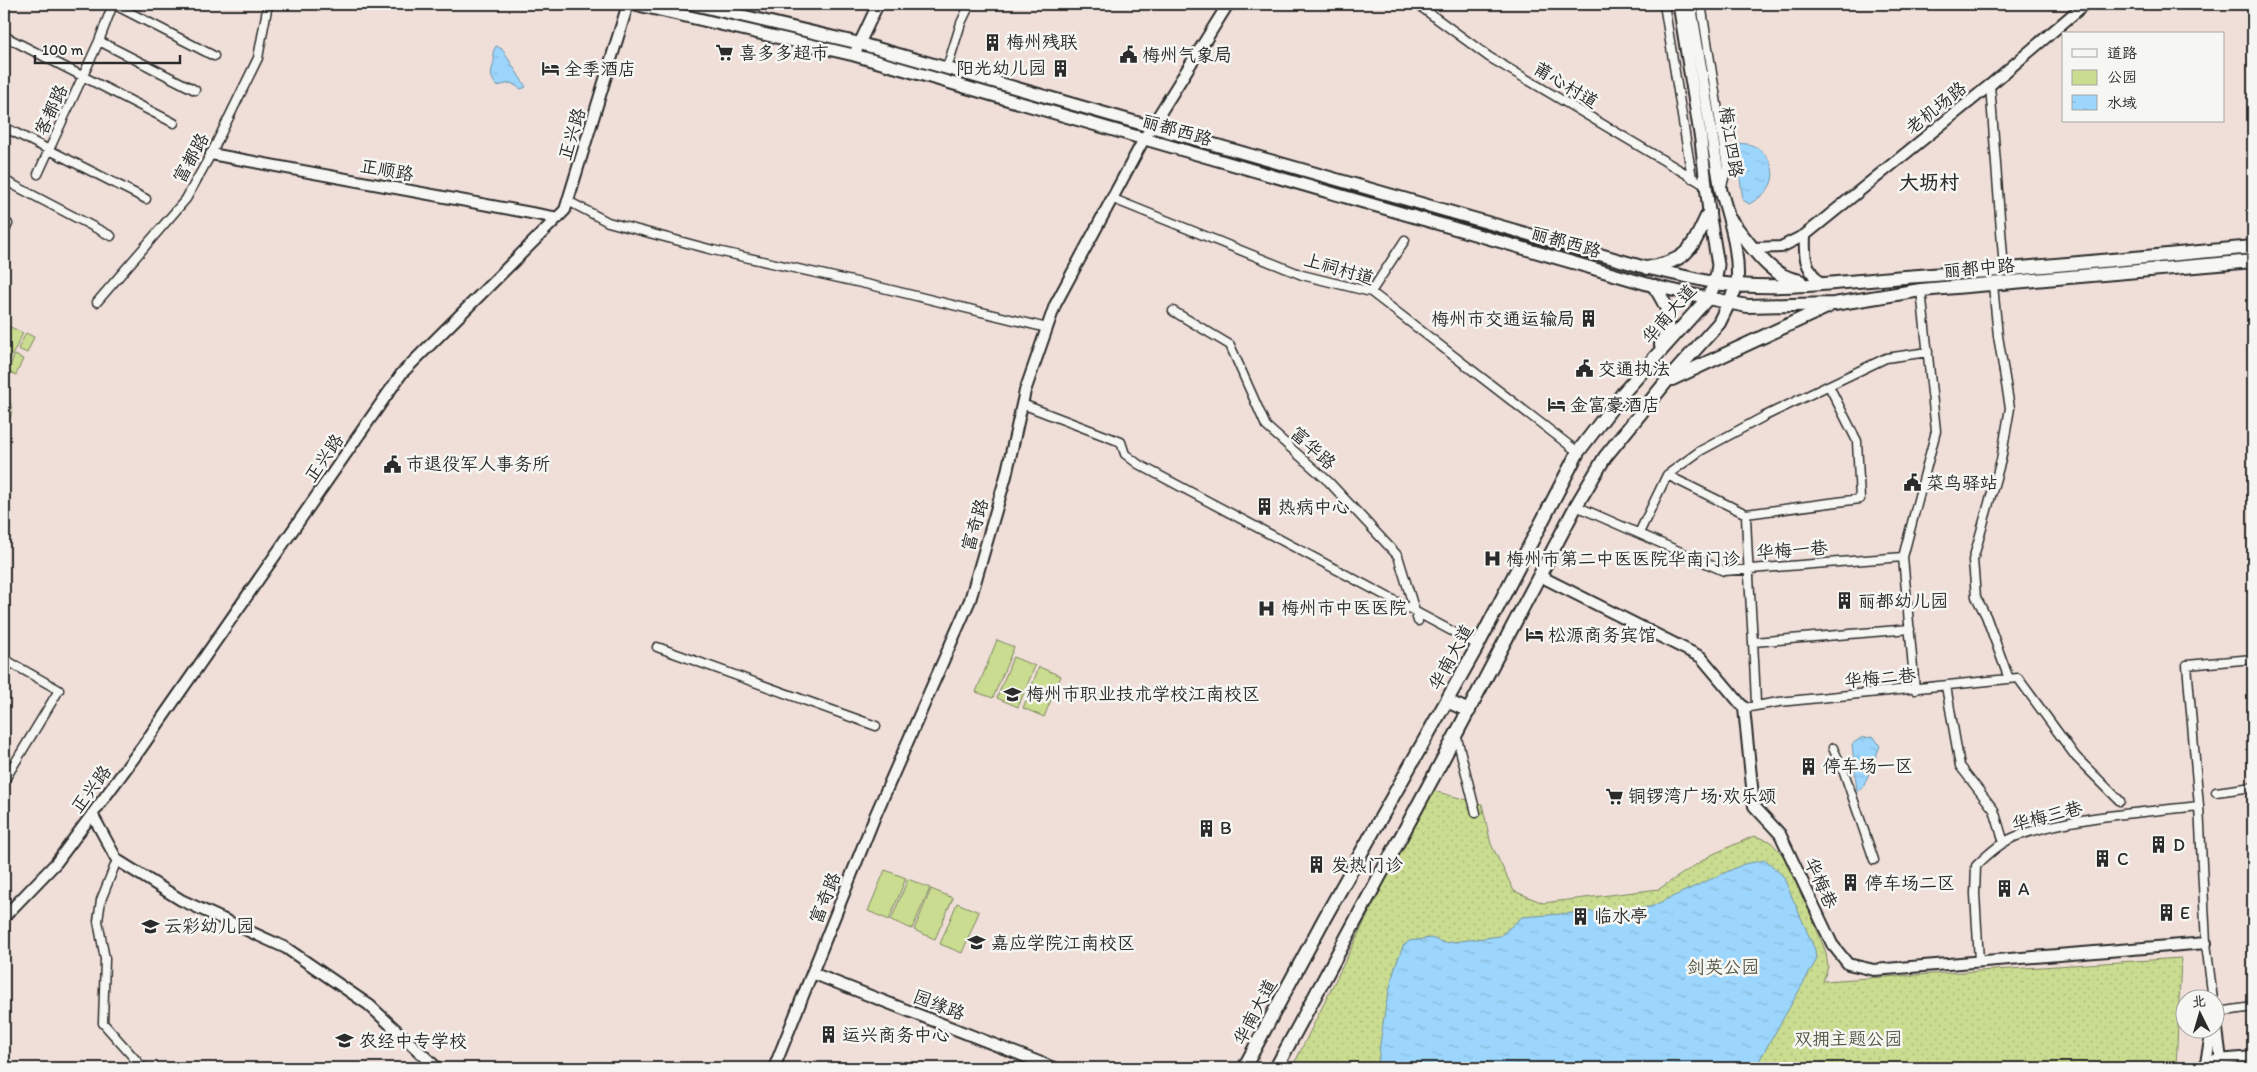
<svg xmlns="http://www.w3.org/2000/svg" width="2257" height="1072" font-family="Itim,'LXGW WenKai TC',sans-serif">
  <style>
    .green { fill: url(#green-dots); stroke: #7a845e }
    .pitch { fill: #cadc90; stroke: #7a845e }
    .water { fill: url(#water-ripples); stroke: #6f92a8 }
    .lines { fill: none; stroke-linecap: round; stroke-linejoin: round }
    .minor-casing { stroke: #2b2b2b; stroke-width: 11 }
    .tertiary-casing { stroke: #2b2b2b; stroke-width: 14 }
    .secondary-casing { stroke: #2b2b2b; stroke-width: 15 }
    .primary-casing { stroke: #2b2b2b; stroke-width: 16 }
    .minor { stroke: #f6f6f2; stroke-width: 8 }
    .tertiary { stroke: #f6f6f2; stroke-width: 10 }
    .secondary { stroke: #f6f6f2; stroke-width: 11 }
    .primary { stroke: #f6f6f2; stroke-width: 12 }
    .labels { text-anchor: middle; stroke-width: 5; stroke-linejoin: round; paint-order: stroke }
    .poi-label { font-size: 18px; fill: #2b2b2b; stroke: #f6f6f2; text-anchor: start }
    .street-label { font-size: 18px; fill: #2b2b2b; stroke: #f6f6f2 }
    .park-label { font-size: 18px; fill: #535744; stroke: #f6f6f2 }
    .quarter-label { font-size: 20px; font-weight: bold; fill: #2b2b2b; stroke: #f6f6f2 }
  </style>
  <defs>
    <pattern id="green-dots" width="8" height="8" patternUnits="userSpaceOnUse" patternTransform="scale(1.25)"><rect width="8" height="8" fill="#cadc90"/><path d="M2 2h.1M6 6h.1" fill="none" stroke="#aebd7c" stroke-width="1.8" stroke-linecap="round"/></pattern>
    <pattern id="water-ripples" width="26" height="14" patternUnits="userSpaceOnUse" patternTransform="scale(1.25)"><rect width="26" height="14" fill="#9cd6fc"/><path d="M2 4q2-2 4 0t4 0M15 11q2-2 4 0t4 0" fill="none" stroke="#87b8d8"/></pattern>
  </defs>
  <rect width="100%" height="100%" fill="#f0dfd9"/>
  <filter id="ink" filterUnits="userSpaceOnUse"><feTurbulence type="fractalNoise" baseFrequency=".02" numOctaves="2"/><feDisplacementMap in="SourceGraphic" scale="10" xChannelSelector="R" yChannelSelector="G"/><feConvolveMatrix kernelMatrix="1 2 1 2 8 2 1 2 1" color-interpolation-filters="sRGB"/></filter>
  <g filter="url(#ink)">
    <path class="green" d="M1430 790 1482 804 1491 844 1514 891 1543 903 1659 889 1711 855 1754 836 1770 841 1792 866 1826 953 1828 967 1823 981 2181 958 2176 1068H1292Z"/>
    <path class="pitch" d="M4 324 23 333 5 370H4Z
      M26 333 34 337 27 353 18 349Z
      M15 355 23 359 16 375 7 371Z
      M4 390C15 408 13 414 4 433Z
      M997 640 1014 647 993 698 976 692Z
      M1013 657 1035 666 1018 707 997 698Z
      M1039 667 1061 676 1044 717 1023 708Z
      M885 870 906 878 889 920 868 911Z
      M908 879 930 888 912 929 891 920Z
      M931 889 953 898 935 939 914 930Z
      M957 903 979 912 962 953 940 944Z"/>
    <path class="water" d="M496 46 502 49 526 87 521 89 511 83 497 86C484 70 498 68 493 52Z
      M1735 143C1740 144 1746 143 1751 145 1758 147 1765 153 1769 160 1779 180 1768 194 1749 204L1743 200Z
      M1874 737 1880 746 1863 788 1857 791 1852 744 1861 738Z
      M1766 860 1783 876 1815 950 1816 961 1755 1068H1378L1380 1044 1386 1004 1395 967 1403 946 1409 941 1431 938 1445 943 1500 936 1522 917 1650 907 1744 864Z"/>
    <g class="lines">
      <defs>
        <path id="minor" d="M1417 4 1489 57 1705 185
          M1664 4 1692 178
          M1701 4 1727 167 1722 186
          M2250 4 2253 7
          M4 36 174 123
          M99 41 195 90
          M947 68 961 23 970 4
          M1990 85 2004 270
          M4 127 146 199
          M38 174 99 41 113 4 214 56
          M4 180 111 236
          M1111 198 1302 275 1371 292 1578 452
          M568 201 608 222 713 250 879 287 1047 328
          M4 222 8 224 4 232
          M1993 285 1998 336 2010 408 2001 460 1973 560 1976 597 1986 616 2009 679
          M1371 292 1405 240
          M97 302 186 199 211 154 258 58 268 4
          M1173 311 1230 345 1266 426 1329 482 1398 556 1418 621
          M1022 404 1121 442 1125 454 1138 464 1478 645
          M1667 475 1746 514 1860 499 1857 441 1829 386
          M1576 506 1724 571 1903 557
          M1746 514C1748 578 1754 641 1756 705
          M1640 531 1667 475 1700 451 1765 416 1886 358 1928 352
          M1754 642 1910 629
          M657 647 876 726
          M4 659 59 690 4 781
          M1946 686 1960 766 1994 810 2004 843
          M1915 690 1903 557 1936 431 1921 290
          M1744 708 1779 702 2018 678 2076 757 2120 801
          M1456 734 1476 813
          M1833 748 1844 772 1874 860
          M2216 792 2253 787
          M117 860 101 900 98 921 105 959 103 1023 143 1068
          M1979 961 1975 894 1976 866C1988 854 2003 840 2020 835 2076 816 2140 813 2199 806
          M2213 1000 2206 943 2199 806 2187 665 2253 659
          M2225 1011 2253 1007"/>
        <path id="tertiary" d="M854 55 878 4
          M211 154 558 218
          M1805 235C1804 258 1805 266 1820 284
          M1753 248 1781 247 1805 235 1990 85 2085 4
          M1540 576 1701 657 1744 708 1754 806 1780 834 1832 944 1848 964 1874 970 2206 943
          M92 814 117 860 181 900 286 948 369 1005 437 1068
          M4 917 56 863 142 747 402 373 565 210 628 4
          M812 973 1054 1068
          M2215 1014 2221 1060 2220 1068
          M2206 1061 2253 1057
          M774 1068 875 816 970 600 1006 476 1025 391 1055 305 1144 139 1228 4
          M2205 1068 2212 1030"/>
        <path id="secondary" d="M634 4 854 55 1654 286 1708 298
          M692 4 858 43 1647 268 1715 283 1718 265 1709 212 1701 140 1679 4
          M1690 4 1721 191C1730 221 1740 254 1737 286"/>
        <path id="primary" d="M1730 220C1751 244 1767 276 1800 281
          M1647 268C1690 260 1691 249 1709 212
          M1654 286C1669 308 1674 319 1661 345
          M1708 298 1747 306 1834 304 1921 290 2253 261
          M1672 379 1829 306
          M1447 701 1469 711
          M1244 1068 1324 919 1478 645 1578 452 1623 393 1708 298 1715 283C1778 291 1842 282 1905 277 2021 269 2137 258 2253 247
          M1276 1068 1443 759 1576 506 1605 457 1666 382 1719 323 1737 286"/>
      </defs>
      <use href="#minor" class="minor-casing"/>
      <use href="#tertiary" class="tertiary-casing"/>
      <use href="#secondary" class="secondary-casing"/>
      <use href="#primary" class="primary-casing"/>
      <use href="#minor" class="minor"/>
      <use href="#tertiary" class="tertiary"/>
      <use href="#secondary" class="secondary"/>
      <use href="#primary" class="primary"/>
    </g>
  </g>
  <defs>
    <symbol id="building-bare" viewBox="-9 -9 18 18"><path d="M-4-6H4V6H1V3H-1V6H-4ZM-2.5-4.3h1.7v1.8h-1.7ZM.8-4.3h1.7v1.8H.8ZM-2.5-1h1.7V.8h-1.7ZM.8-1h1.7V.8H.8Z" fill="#2b2b2b" stroke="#f6f6f2" stroke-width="2.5" paint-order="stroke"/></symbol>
    <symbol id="supermarket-bare" viewBox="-9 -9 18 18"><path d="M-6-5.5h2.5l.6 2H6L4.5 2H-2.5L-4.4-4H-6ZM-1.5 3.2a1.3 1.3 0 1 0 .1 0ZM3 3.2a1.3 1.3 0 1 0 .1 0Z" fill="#2b2b2b" stroke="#f6f6f2" stroke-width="2.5" paint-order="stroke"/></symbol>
    <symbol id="civic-bare" viewBox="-9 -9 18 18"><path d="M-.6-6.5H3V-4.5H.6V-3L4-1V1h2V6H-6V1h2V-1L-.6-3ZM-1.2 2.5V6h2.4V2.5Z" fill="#2b2b2b" stroke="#f6f6f2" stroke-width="2.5" paint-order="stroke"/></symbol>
    <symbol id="hotel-bare" viewBox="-9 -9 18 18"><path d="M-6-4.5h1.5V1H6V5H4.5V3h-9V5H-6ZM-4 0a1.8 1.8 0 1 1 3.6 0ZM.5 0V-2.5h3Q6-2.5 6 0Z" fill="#2b2b2b" stroke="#f6f6f2" stroke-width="2.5" paint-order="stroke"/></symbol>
    <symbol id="hospital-bare" viewBox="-9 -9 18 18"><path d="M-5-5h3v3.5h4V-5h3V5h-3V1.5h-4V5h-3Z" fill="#2b2b2b" stroke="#f6f6f2" stroke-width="2.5" paint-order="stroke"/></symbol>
    <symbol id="school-bare" viewBox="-9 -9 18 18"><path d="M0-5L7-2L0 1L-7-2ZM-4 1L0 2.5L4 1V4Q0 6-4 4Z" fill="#2b2b2b" stroke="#f6f6f2" stroke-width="2.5" paint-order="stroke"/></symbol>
    <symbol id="university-bare" viewBox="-9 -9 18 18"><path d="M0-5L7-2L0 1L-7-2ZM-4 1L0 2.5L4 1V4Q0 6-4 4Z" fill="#2b2b2b" stroke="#f6f6f2" stroke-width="2.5" paint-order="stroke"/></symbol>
  </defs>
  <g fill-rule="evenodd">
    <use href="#building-bare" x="980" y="30" width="25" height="25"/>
    <use href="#supermarket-bare" x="712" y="40" width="25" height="25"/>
    <use href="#civic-bare" x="1116" y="42" width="25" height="25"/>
    <use href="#building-bare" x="1048" y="56" width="25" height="25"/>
    <use href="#hotel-bare" x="538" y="56" width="25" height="25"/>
    <use href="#building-bare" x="1576" y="306" width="25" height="25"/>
    <use href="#civic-bare" x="1572" y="356" width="25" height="25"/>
    <use href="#hotel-bare" x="1544" y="392" width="25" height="25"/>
    <use href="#civic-bare" x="380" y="452" width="25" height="25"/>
    <use href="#civic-bare" x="1900" y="470" width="25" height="25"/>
    <use href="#building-bare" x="1252" y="494" width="25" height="25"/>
    <use href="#hospital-bare" x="1480" y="546" width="25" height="25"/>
    <use href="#building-bare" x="1832" y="588" width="25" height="25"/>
    <use href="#hospital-bare" x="1254" y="596" width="25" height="25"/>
    <use href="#hotel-bare" x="1522" y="622" width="25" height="25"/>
    <use href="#school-bare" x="1000" y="682" width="25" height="25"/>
    <use href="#building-bare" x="1796" y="754" width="25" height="25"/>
    <use href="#supermarket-bare" x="1602" y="784" width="25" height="25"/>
    <use href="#building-bare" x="1194" y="816" width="25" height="25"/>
    <use href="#building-bare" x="2146" y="832" width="25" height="25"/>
    <use href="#building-bare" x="2090" y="846" width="25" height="25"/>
    <use href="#building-bare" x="1304" y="852" width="25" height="25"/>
    <use href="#building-bare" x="1838" y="870" width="25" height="25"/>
    <use href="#building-bare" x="1992" y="876" width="25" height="25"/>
    <use href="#building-bare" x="2154" y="900" width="25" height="25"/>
    <use href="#building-bare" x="1568" y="904" width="25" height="25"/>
    <use href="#school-bare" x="138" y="914" width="25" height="25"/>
    <use href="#university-bare" x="964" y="930" width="25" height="25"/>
    <use href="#building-bare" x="816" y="1022" width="25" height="25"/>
    <use href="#university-bare" x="332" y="1028" width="25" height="25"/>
  </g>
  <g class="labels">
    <g class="poi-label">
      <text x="1006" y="48">梅州残联</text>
      <text x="739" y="59">喜多多超市</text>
      <text x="1142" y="61">梅州气象局</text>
      <text x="1046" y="74" text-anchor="end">阳光幼儿园</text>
      <text x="564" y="75">全季酒店</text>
      <text x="1575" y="325" text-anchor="end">梅州市交通运输局</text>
      <text x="1598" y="375">交通执法</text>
      <text x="1570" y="411">金富豪酒店</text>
      <text x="406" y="470">市退役军人事务所</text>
      <text x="1926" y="489">菜鸟驿站</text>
      <text x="1278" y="513">热病中心</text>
      <text x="1506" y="565">梅州市第二中医医院华南门诊</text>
      <text x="1858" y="607">丽都幼儿园</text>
      <text x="1281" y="614">梅州市中医医院</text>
      <text x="1548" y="641">松源商务宾馆</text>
      <text x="1026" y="700">梅州市职业技术学校江南校区</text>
      <text x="1823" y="772">停车场一区</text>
      <text x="1628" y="802">铜锣湾广场·欢乐颂</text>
      <text x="1220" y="834">B</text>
      <text x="2173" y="851">D</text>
      <text x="2117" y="865">C</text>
      <text x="1331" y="871">发热门诊</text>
      <text x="1865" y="889">停车场二区</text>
      <text x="2018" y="895">A</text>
      <text x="2180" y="919">E</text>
      <text x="1594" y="922">临水亭</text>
      <text x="164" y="932">云彩幼儿园</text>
      <text x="991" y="949">嘉应学院江南校区</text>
      <text x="842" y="1041">运兴商务中心</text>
      <text x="359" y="1047">农经中专学校</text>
    </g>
    <g class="street-label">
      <text transform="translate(1566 85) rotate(31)" y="6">莆心村道</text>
      <text transform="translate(1936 108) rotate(-39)" y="6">老机场路</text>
      <text transform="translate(51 110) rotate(-65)" y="6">客都路</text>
      <text transform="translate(1177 130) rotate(16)" y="6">丽都西路</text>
      <text transform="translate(572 134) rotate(-73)" y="6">正兴路</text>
      <text transform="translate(1731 142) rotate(81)" y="6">梅江四路</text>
      <text transform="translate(191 158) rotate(-61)" y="6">富都路</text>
      <text transform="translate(387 170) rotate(10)" y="6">正顺路</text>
      <text transform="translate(1566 242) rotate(16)" y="6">丽都西路</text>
      <text transform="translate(1979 268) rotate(-5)" y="6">丽都中路</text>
      <text transform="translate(1339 269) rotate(16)" y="6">上祠村道</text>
      <text transform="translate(1669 314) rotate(-49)" y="6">华南大道</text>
      <text transform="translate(1313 448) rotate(42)" y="6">富华路</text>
      <text transform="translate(324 458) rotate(-55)" y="6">正兴路</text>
      <text transform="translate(975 525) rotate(-74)" y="6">富奇路</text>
      <text transform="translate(1792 550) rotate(-4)" y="6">华梅一巷</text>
      <text transform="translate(1451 657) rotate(-61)" y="6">华南大道</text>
      <text transform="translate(1880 678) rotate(-5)" y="6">华梅二巷</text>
      <text transform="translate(91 789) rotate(-53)" y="6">正兴路</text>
      <text transform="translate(2047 816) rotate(-14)" y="6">华梅三巷</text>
      <text transform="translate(1821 883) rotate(65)" y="6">华梅巷</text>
      <text transform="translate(825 898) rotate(-68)" y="6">富奇路</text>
      <text transform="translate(939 1005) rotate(21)" y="6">园缘路</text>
      <text transform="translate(1255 1012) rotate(-62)" y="6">华南大道</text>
    </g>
    <g class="park-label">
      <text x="1723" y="973">剑英公园</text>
      <text x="1848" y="1045">双拥主题公园</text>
    </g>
    <g class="quarter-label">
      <text x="1929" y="189">大坜村</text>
    </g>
  </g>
  <rect width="2257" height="1072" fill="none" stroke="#f6f6f2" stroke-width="20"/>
  <rect x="10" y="10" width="2237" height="1052" fill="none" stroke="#2b2b2b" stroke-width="2" filter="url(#ink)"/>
  <rect x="2062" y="32" width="162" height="90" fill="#f6f6f2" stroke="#a5a5a2"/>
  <rect x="2072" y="49" width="25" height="8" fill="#f6f6f2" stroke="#a5a5a2"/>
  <text x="2107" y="58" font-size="15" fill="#2b2b2b">道路</text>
  <rect x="2072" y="70" width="25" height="15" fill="#cadc90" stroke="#a5a5a2"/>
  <text x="2107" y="82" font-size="15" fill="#2b2b2b">公园</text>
  <rect x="2072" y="95" width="25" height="15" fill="url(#water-ripples)" stroke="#a5a5a2"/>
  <text x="2107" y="108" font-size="15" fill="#2b2b2b">水域</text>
  <g transform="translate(2200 1014) rotate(355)"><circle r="24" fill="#f6f6f2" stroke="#a5a5a2"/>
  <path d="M0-4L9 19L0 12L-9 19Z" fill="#2b2b2b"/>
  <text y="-8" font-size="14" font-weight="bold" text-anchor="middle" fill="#2b2b2b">北</text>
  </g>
  <path d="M35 55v8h145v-8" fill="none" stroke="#2b2b2b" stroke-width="2.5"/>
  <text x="42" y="55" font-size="15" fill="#2b2b2b" stroke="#f6f6f2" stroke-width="4" paint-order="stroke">100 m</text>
</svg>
